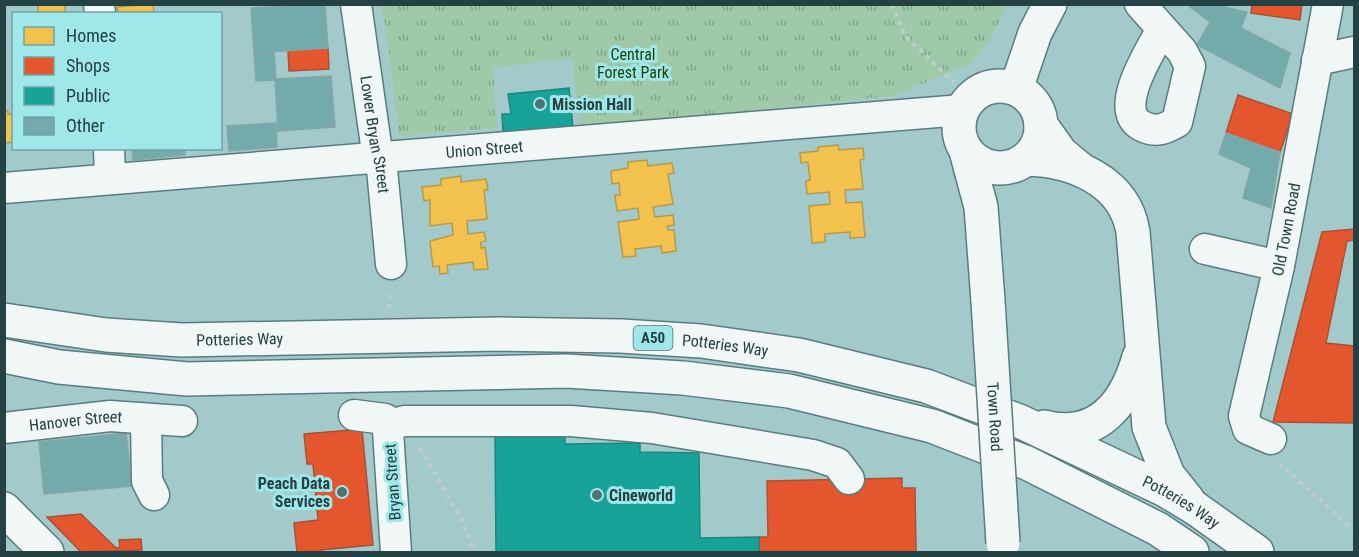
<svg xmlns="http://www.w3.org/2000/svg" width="1359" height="557" font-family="'Roboto Condensed',sans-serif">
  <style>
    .park { fill: url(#park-tufts) }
    .homes { fill: #f2c14e; stroke: #b49b4b; stroke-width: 1.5 }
    .shops { fill: #e4572e; stroke: #aa5134; stroke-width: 1.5 }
    .public { fill: #17a398; stroke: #1b867e; stroke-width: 1.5 }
    .building { fill: #73abac; stroke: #86a6a6; stroke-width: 1.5 }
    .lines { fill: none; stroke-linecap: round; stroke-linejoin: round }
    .minor-casing { stroke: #597c7d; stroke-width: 33 }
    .major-casing { stroke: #597c7d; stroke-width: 36 }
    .highway-casing { stroke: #597c7d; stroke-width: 36 }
    .path { stroke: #c0cccc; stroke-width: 4; stroke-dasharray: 4.5 4.5; stroke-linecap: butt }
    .minor { stroke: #f1f7f7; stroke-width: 30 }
    .major { stroke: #f1f7f7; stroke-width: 33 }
    .highway { stroke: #f1f7f7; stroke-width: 33 }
    .major-bridge-casing { stroke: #597c7d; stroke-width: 36; stroke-linecap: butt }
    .major-bridge { stroke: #f1f7f7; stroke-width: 33 }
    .poi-dot { fill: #507273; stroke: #9fe7e9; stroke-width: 2 }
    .labels { text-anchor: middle; stroke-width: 6; stroke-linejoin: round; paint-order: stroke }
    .shield { fill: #9fe7e9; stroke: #497475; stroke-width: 1.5 }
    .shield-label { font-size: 15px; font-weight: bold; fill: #244243 }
    .park-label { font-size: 16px; fill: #183f03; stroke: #9fe7e9 }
    .poi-label { font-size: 16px; font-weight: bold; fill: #244243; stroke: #9fe7e9; text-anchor: start }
    .street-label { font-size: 16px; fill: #244243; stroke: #9fe7e9 }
  </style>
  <defs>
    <pattern id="park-tufts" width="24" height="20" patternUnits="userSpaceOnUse" patternTransform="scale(1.5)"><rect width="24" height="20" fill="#9fc9a8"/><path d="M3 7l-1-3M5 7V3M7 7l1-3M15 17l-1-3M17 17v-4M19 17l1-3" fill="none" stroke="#81a58a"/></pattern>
  </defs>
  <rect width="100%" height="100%" fill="#a3cacb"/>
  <path class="park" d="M380 5H1007L990 40 972 63 893 96 579 128 573 59 493 67 497 128 399 136 386 28Z"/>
  <path class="homes" d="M38 4H65V14H38Z
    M153 4 154 14H118L117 7Z
    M4 111H8V114H14V142L5 143Z
    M838 145 839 150 863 148 864 159 860 160 863 189 845 190 846 203 862 202 865 237 850 238V232L825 234V242L812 243 809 206 830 204 829 192 807 194 806 181 810 180 808 162 801 163 800 153 818 151V147Z
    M647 160 648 166 672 163 674 173 668 174 673 204 653 207 655 217 673 215 674 225 667 226 668 230H674L676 251 662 253 661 246 635 249 636 256 623 257 618 222 639 219 638 208 617 211 615 195H620L619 183 612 184 611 171 628 168V162Z
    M461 176V182L486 179 488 190H484L487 219 467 221 468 234 484 232 486 241 481 242V248L485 247 488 269 474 270 473 262 447 265 448 273 440 274 439 266 433 267 430 241 453 235 452 223 430 226V200L424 201 422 187 441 185V179Z"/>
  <path class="shops" d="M1252 4H1302L1300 20 1251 13Z
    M328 48 329 69 289 71 288 51Z
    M1238 95 1293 114 1280 152 1226 133Z
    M1354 229V240L1347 241 1326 343 1354 346V423L1273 422 1322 232Z
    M362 429 373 545 321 550V552H297L294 523 318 520 313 464H307L304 434Z
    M902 478V488H915L916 552H759V537H768L767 481Z
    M81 514 116 548 120 547 119 540 141 539 142 550 81 552 47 517Z"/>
  <path class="public" d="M569 88 573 127 503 133 502 114H511L508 94Z
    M495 433 565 436V444L640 443V452L699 453 700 538 759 537V552H496Z"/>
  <path class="building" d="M325 4 328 48 254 53 251 8Z
    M1186 4H1225L1224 7 1247 12 1241 28 1290 53 1280 88 1197 45 1210 22Z
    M274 52 276 79 331 76 335 127 278 131 275 80 256 81 254 53Z
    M276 123 277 147 229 151 227 126Z
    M1226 133 1280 152 1271 208 1243 198 1251 168 1219 154Z
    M132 148H185V155L133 160Z
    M126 433 132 486 44 494 39 442Z"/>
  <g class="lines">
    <defs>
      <g id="minor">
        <path d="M99 4 100 14"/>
        <path id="s1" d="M356 4 376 145 382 169 391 264"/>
        <path d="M1140 4 1182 51 1190 66 1177 122C1165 129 1156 133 1142 126 1111 110 1151 50 1162 29"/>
        <path d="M1317 60 1354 52"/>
        <path d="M109 148 110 178"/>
        <path id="s2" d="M4 188 962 110"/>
        <path d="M1205 249 1279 266"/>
        <path d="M354 415 385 419 394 424"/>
        <path d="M146 420 147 481 154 495"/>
        <path id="s3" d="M4 428 110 416 182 421"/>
        <path id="s4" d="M1271 439 1248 429 1244 416 1279 266 1328 4"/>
        <path d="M396 552 388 431 394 424 404 421H571L652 428 813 455 837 463 849 479"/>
      </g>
      <path id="major" d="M959 127a41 41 0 1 1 82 0a41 41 0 1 1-82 0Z
        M1016 89 1035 33 1050 4
        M966 151 981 207 988 301
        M4 509 47 552"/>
      <g id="highway">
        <path d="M1041 125 1061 153 1079 168"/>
        <path d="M1026 159C1073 160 1125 181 1133 232L1149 427 1168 475 1188 500"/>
        <path id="s5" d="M4 320 106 335 182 340 499 334 621 336 701 341 799 355 926 386 1019 421 1165 490 1195 508 1257 552"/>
        <path d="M4 356 59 367 187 379 566 371 683 378 789 391 932 426 1027 463 1158 529 1192 552"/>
        <path d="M1044 427C1098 441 1126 403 1139 357"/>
      </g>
    </defs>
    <use href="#minor" class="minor-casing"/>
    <use href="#major" class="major-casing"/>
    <use href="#highway" class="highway-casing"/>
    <path class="path" d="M892 4 905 36 954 82
      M389 308 390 291
      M420 448 462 520 475 552
      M1279 463 1354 531"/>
    <use href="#minor" class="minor"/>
    <use href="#major" class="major"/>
    <use href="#highway" class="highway"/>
    <defs>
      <g id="major-bridge">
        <path id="s6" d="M988 301 1003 543"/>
      </g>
    </defs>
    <use href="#major-bridge" class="major-bridge-casing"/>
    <use href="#major-bridge" class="major-bridge"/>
  </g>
  <g class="poi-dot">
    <circle cx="540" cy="104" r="6"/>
    <circle cx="342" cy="492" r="6"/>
    <circle cx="597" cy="495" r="6"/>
  </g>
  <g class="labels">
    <rect class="shield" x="633.5" y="326" width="39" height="24" rx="4.5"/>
    <g class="shield-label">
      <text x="653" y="343">A50</text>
    </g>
    <g class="park-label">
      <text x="633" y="60">Central<tspan x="633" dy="18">Forest Park</tspan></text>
    </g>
    <g class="poi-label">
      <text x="552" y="110">Mission Hall</text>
      <text x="330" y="489" text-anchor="end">Peach Data<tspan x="330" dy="18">Services</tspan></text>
      <text x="609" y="501">Cineworld</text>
    </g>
    <g class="street-label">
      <text dy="6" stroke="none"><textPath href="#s1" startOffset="132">Lower Bryan Street</textPath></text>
      <text dy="6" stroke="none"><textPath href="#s2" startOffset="482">Union Street</textPath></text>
      <text dy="6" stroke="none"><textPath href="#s4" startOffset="230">Old Town Road</textPath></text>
      <text dy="6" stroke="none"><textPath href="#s5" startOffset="237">Potteries Way</textPath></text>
      <text dy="6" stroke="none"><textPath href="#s5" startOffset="723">Potteries Way</textPath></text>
      <text dy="6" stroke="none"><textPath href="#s6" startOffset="116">Town Road</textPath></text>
      <text dy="6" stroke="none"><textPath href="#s3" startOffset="72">Hanover Street</textPath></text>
      <text transform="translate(392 482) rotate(-94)" y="6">Bryan Street</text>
      <text dy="6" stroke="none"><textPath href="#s5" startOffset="1209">Potteries Way</textPath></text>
    </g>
  </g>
  <rect width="1359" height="557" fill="none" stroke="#244243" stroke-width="12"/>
  <rect x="12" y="12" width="210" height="138" fill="#9fe7e9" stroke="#6ea5a7" stroke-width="1.5"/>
  <rect x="24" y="27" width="30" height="18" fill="#f2c14e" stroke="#6ea5a7" stroke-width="1.5"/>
  <text x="66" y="42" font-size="18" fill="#244243">Homes</text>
  <rect x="24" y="57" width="30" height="18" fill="#e4572e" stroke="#6ea5a7" stroke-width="1.5"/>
  <text x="66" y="72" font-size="18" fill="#244243">Shops</text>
  <rect x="24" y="87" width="30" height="18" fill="#17a398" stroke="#6ea5a7" stroke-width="1.5"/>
  <text x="66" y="102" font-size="18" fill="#244243">Public</text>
  <rect x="24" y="117" width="30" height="18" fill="#73abac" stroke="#6ea5a7" stroke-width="1.5"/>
  <text x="66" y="132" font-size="18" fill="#244243">Other</text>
</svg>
